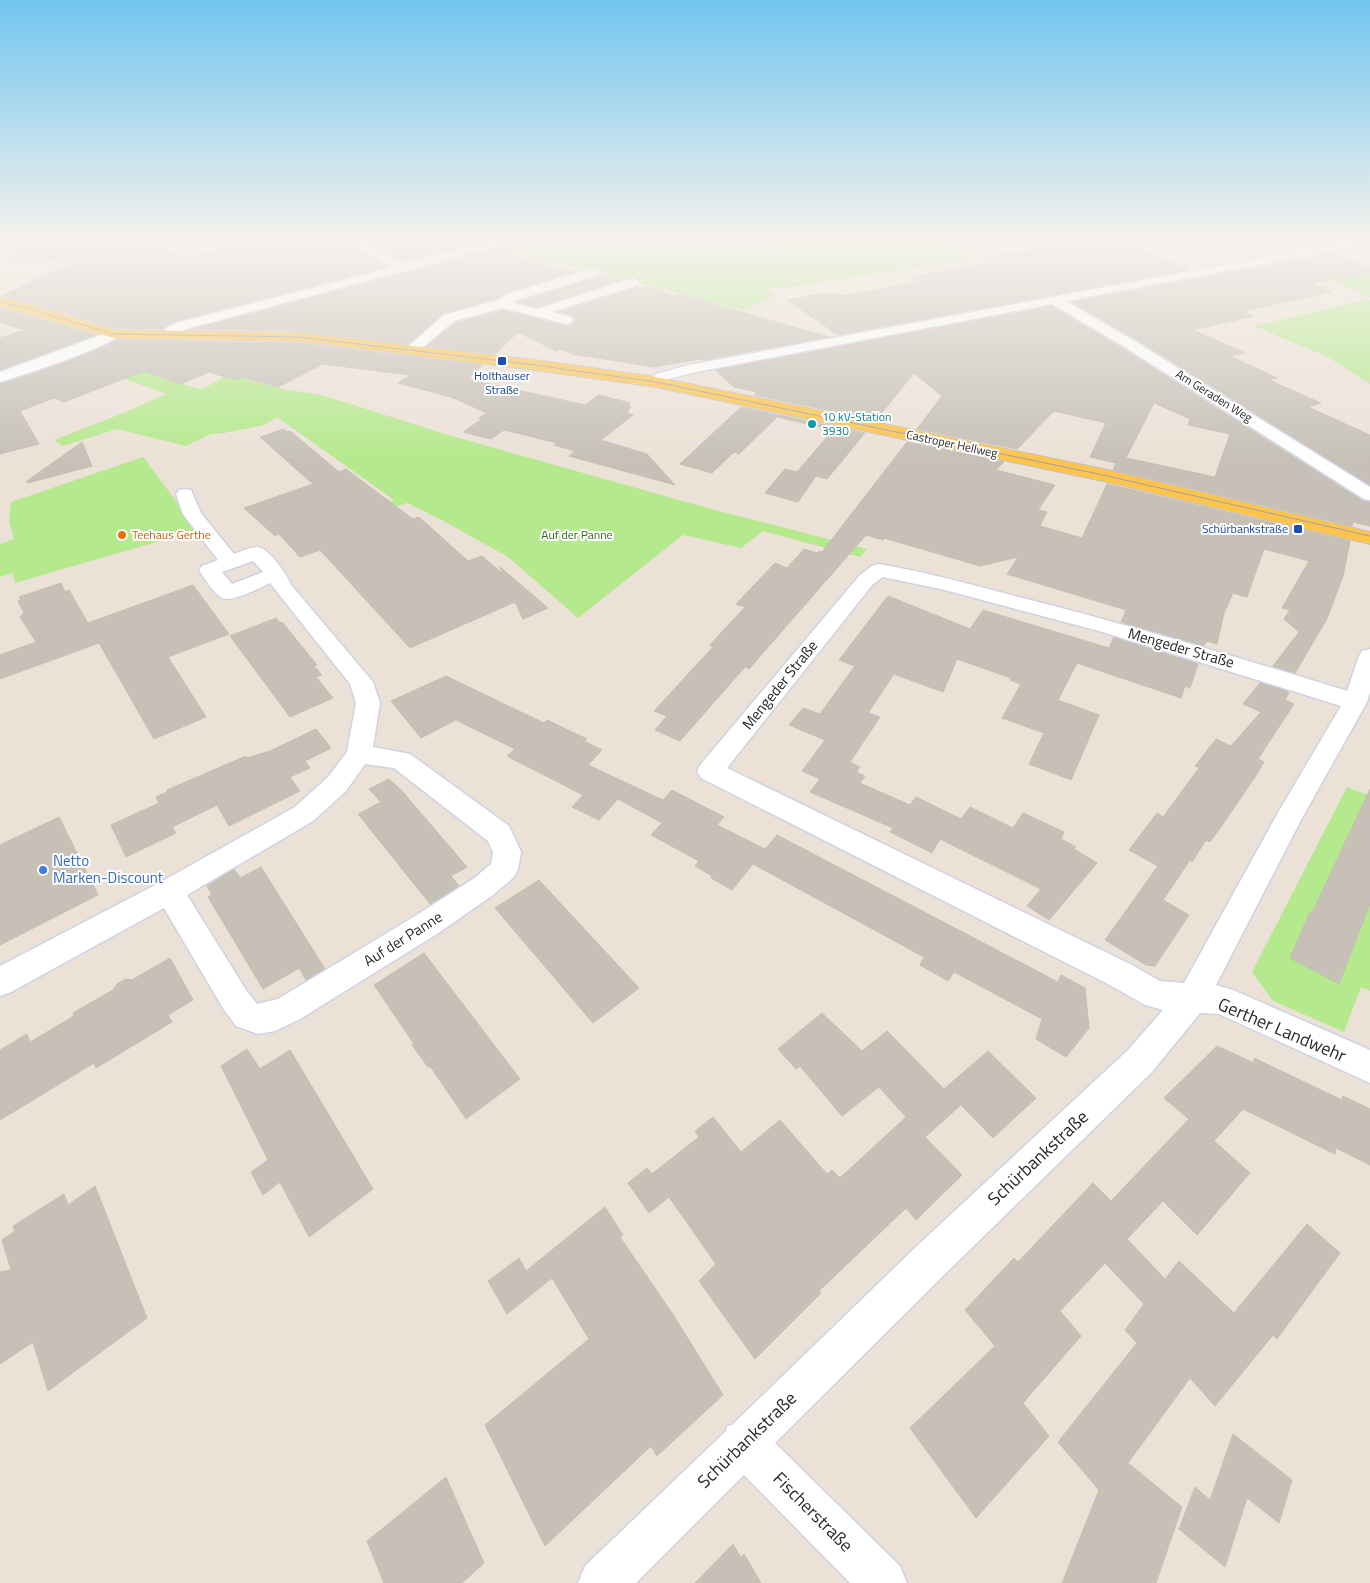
<svg xmlns="http://www.w3.org/2000/svg" width="1370" height="1583" font-family="'Titillium Web',sans-serif">
  <style>
    .green { fill: #b5e98e }
    .building { fill: #c6c0b7; stroke: #c7beb1; fill-rule: evenodd }
    .lines { fill: none; stroke-linecap: round; stroke-linejoin: round }
    .minor-casing { stroke: #cdd3e3; stroke-width: 3 }
    .major-casing { stroke: #c3c3c3; stroke-width: 2 }
    .minor { fill: #fff; fill-rule: evenodd }
    .major { fill: #fec44b; fill-rule: evenodd }
    .tram { stroke: #9aa0b5; stroke-width: 1 }
    .transit-dot { fill: #1a4fb4; stroke: #fff; stroke-width: 2 }
    .culture-dot { fill: #0f9aa8; stroke: #fff; stroke-width: 2 }
    .food-dot { fill: #e8710a; stroke: #fff; stroke-width: 2 }
    .shop-dot { fill: #3f7fe0; stroke: #fff; stroke-width: 2 }
    .labels { text-anchor: middle; stroke-width: 4; stroke-linejoin: round; paint-order: stroke }
    .far-transit-label { font-size: 12px; fill: #164399; stroke: #fff }
    .far-street-label { font-size: 12px; fill: #282828; stroke: #fff }
    .far-culture-label { font-size: 12px; fill: #0d838f; stroke: #fff; text-anchor: start }
    .far-food-label { font-size: 12px; fill: #c56008; stroke: #fff; text-anchor: start }
    .far-park-label { font-size: 12px; fill: #2c6a12; stroke: #fff }
    .street-label { font-size: 15px; fill: #282828; stroke: #fff }
    .shop-label { font-size: 15px; fill: #366cbe; stroke: #fff; text-anchor: start }
    .near-street-label { font-size: 18px; fill: #282828; stroke: #fff }
  </style>
  <rect width="100%" height="100%" fill="#ece1d7"/>
  <path class="green" d="M531 239H596L611 243 621 239H703L716 246 762 239H938L979 258 785 288 763 287 776 295 743 310 668 291 629 279 622 280 585 267 578 269 561 263 546 265 503 247Z
    M1370 267V297L1321 276Z
    M1365 300 1370 301V384L1328 357 1254 326Z
    M91 352 181 384 202 389 230 374 282 389 322 395 445 434 711 509 867 549 860 557 763 531 741 548 683 535 578 618 508 557 449 524 407 503 398 506 388 503 394 500 277 417 265 425 224 433 211 434 186 446 117 429 63 446 54 440 121 414 166 394 71 359Z
    M143 457 198 530 15 583 13 573 0 577V544L14 539 9 520 11 502Z
    M1347 787 1370 796V991L1361 987 1344 1032 1273 1001 1252 972Z"/>
  <path class="building" d="M29 239H110V246L111 242 145 239 144 248 163 244 182 258 263 239H339L389 266 176 321 163 329 115 328 26 301 1 296 86 257 7 263Z
    M360 239H480L485 241 406 261Z
    M1096 239 1102 241 1114 239 1189 270 838 335 787 300 820 294 847 295 918 282 909 277 991 263 982 258Z
    M500 248 555 271 564 268 575 272 506 292 498 298 444 313 408 344 299 331 192 329Z
    M1332 254 1370 268V273L1312 283 1331 292 1243 311 1254 316 1193 330 1245 353 1230 356 1277 378 1269 380 1321 403 1308 407 1370 435V485L1134 338 1071 302Z
    M605 275 619 281 537 307 517 302Z
    M647 286 672 296 679 294 829 337 703 360 701 359 653 367 573 354 561 349 556 351 518 332 495 354 427 346 455 323 503 310 566 326 571 325 575 321 573 316 559 312 637 287 640 289Z
    M1052 306 1122 348 1363 501 1370 502V526L1353 522 1352 526 1113 470 1116 463 1090 457 1106 423 1054 411 1017 449 917 429 942 396 914 373 876 420 754 395 757 392 734 387 715 370ZM1154 403 1190 419 1188 425 1230 434 1215 477 1126 458Z
    M0 308 96 335 0 370V338L24 330 0 322Z
    M116 340 299 343 482 365 468 379 585 405 599 395 630 403 627 406H631L627 413 633 415 601 440 647 454 675 485 569 456 575 451 554 445 557 443 504 430 491 439 463 432 482 419 479 418 487 413 451 397 398 383 411 375 323 364 278 387 243 377 235 380 209 372 181 384 144 371 64 402 54 398 20 411 39 444 0 454V384L65 362Z
    M741 407 865 433 827 479 816 476 798 502 765 493 785 469 797 472 833 430 777 417 739 454 734 452 712 473 680 464Z
    M284 429 287 432 290 431 339 472 346 469 413 519 419 517 468 561 482 556 503 574 500 567 548 608 523 619 515 602 410 648 320 550 300 557 279 534 275 536 244 508 313 484 260 437Z
    M82 442 92 466 28 483 27 481Z
    M907 442 1004 462 996 470 1055 485 1038 510 1047 512 1040 526 1082 538 1107 484 1350 541 1343 576 1327 619 1295 673 1273 666 1299 632 1284 619 1290 610 1282 608 1309 561 1264 549 1247 597 1233 593 1224 613 1217 644 1206 641 1204 646 1121 622 1126 610 1007 574 1018 557 980 566 884 538 883 540 866 535 755 662 749 669 745 667 680 741 655 730 667 716 654 711 713 647 710 645 745 607 736 604 775 563 787 568 804 549 817 553 819 551 822 552Z
    M61 583 65 592 69 590 88 623 193 585 229 634 168 657 206 717 154 739 99 643 0 679V655L36 642 20 617 24 613 18 601 21 600 19 597Z
    M888 596 970 629 983 610 1109 648 1114 637 1198 664 1190 688 1185 686 1181 698 1077 663 1058 700 1099 715 1071 780 1029 764 1044 733 1002 718 1021 684 1010 680 1011 678 957 659 943 692 894 674 868 713 880 717 850 762 860 767 856 772 865 776 860 783 910 805 916 797 961 819 970 807 1013 828 1023 813 1064 832 1061 839 1076 847 1074 849 1097 863 1049 920 1027 906 1041 889 940 839 932 853 890 832 893 828 810 792 820 779 802 771 825 740 789 725 803 708 820 714 855 666 839 660Z
    M276 618 280 623 282 622 317 665 314 666 322 675 316 677 333 698 290 717 230 636Z
    M446 676 544 723 547 720 587 739 584 741 602 750 588 765 663 800 672 790 724 817 717 825 765 849 757 859 777 835 1058 982 1061 975 1085 988 1089 1028 1066 1057 1036 1039 1042 1019 954 972 948 981 920 965 924 957 753 864 732 890 711 878 712 876 695 866 699 861 651 835 662 823 618 799 599 820 572 807 583 795 507 756 515 749 456 720 421 738 391 701Z
    M1260 683 1285 690 1289 693 1285 700 1294 704 1258 759 1264 762 1257 774 1221 827 1210 842 1206 840 1192 862 1190 860 1163 900 1189 915 1155 966 1146 965 1105 940 1158 866 1129 850 1157 813 1163 817 1199 768 1195 766 1216 739 1231 746 1261 712 1243 704Z
    M316 729 331 748 305 761 310 768 290 777 300 791 229 826 217 805 172 827 176 833 126 857 111 825 159 803 156 797 167 792V790L246 756 247 758 270 751Z
    M389 779 402 791 467 867 451 876 459 886 430 904 358 814 381 802 369 789Z
    M1370 789V904L1339 984 1290 958 1310 912 1312 913Z
    M59 817 98 895 0 945V845Z
    M261 867 325 969 306 980 299 968 263 989 208 897 212 895 207 886 234 869 240 878Z
    M539 880 639 988 593 1023 495 908Z
    M424 953 520 1079 466 1119 430 1066 428 1067 412 1045 414 1044 374 985Z
    M170 958 193 1000 168 1015 172 1022 96 1068 94 1063 0 1120V1050L27 1034 30 1042 74 1016 73 1013 113 990 117 984 126 979 132 980Z
    M822 1013 862 1051 887 1031 944 1089 988 1051 1036 1098 993 1138 961 1105 925 1137 962 1175 916 1220 906 1208 819 1291 821 1293 755 1359 699 1281 716 1264 669 1197 649 1213 628 1183 647 1168 652 1174 699 1137 695 1131 713 1117 741 1152 780 1120 827 1174 832 1170 840 1178 906 1117 879 1087 842 1116 800 1066 796 1069 778 1049Z
    M1217 1046 1254 1063V1058L1342 1100 1343 1096 1370 1109V1165L1336 1148 1335 1154 1243 1109 1214 1141 1250 1173 1197 1235 1163 1201 1127 1239 1165 1279 1179 1261 1234 1313 1307 1224 1340 1253 1277 1339 1273 1335 1215 1406 1190 1378 1128 1463 1182 1507 1156 1583H1062L1099 1490 1058 1442 1137 1343 1125 1330 1144 1304 1105 1263 1060 1311 1081 1336 1023 1403 1049 1436 976 1518 910 1428 995 1346 965 1310 1014 1258 1018 1262 1093 1183 1111 1201 1189 1119 1164 1098Z
    M247 1049 260 1069 290 1050 373 1189 309 1237 280 1182 263 1195 251 1172 268 1160 221 1066Z
    M95 1186 147 1318 48 1391 33 1342 0 1364V1272L11 1270 2 1240 15 1231 13 1226 64 1194 68 1205Z
    M605 1207 623 1235 620 1237 672 1313 723 1395 657 1456 651 1446 545 1546 485 1425 589 1339 552 1278 507 1314 488 1281 519 1258 526 1271Z
    M1233 1434 1292 1480 1279 1523 1247 1498 1225 1567 1179 1529 1195 1487 1210 1500Z
    M446 1477 484 1563 462 1583H384L367 1541Z
    M733 1544 741 1558 744 1554 761 1583H695Z"/>
  <g class="lines">
    <defs>
      <path id="minor" d="M341 239H356L406 263 500 239H519L517 241 186 329 176 334 172 339H162L160 336 166 328 176 323 394 267Z
        M1362 239H1370V244L1066 301 1133 340 1370 487V500L1364 499 1123 346 1052 304 691 373 666 380 661 385H651L648 382 656 374 689 365Z
        M595 268 601 272 599 275 517 300 513 303 537 309 630 279 634 278 640 282 638 285 552 312 571 317 573 320 571 323 566 324 503 308 454 321 416 353H406L404 350 444 315 499 300 507 294Z
        M114 330 119 331 121 334C112 346 19 377 0 382V372Z
        M185 489 191 490 201 513 234 554C241 552 250 547 258 547 270 549 287 575 292 586L373 682 380 703 373 747 410 754 509 826 521 852 518 869 514 877 493 895 437 934 300 1019 275 1031 258 1034 236 1026 224 1010 164 908 11 992 0 996V966L159 883 295 807 328 777 347 752 356 703 350 684 270 583C260 588 231 603 222 598 213 593 204 578 199 570L202 566 218 560 183 514 176 494 179 490ZM253 561 263 572 232 584 222 572ZM365 764 394 768 488 841 493 852 491 864 473 879 415 916 278 999 257 1004 246 990 187 895 313 821 346 791Z
        M879 564C926 572 973 585 1019 597 1129 625 1238 657 1347 691L1359 656 1362 651 1370 649V692L1367 702 1301 820 1216 985 1233 990 1370 1050V1083L1219 1014 1200 1013 1152 1072 946 1273 775 1443 900 1566 907 1583H850L744 1475 636 1583H578L585 1566 726 1431 727 1426 732 1425 918 1245 1128 1050 1163 1010 1145 1005 1108 984 701 778 697 771 701 764 859 576 872 566ZM883 577 945 590 1099 631 1341 706 1279 811 1184 983 1160 981 1130 964 727 768 873 584Z"/>
      <path id="major" d="M0 298 25 303 115 330 299 333 535 360 656 377 1103 469 1370 532V544L1103 481 656 387 535 370 299 341 114 338 0 306Z"/>
    </defs>
    <use href="#minor" class="minor-casing"/>
    <use href="#major" class="major-casing"/>
    <use href="#minor" class="minor"/>
    <use href="#major" class="major"/>
    <path class="tram" d="M0 302 20 306 114 334 299 337 535 365 656 382 1103 475 1370 536"/>
  </g>
  <linearGradient id="sky" x2="0" y2="1"><stop stop-color="#71c5ef"/><stop offset="0.52" stop-color="#f6f2ed"/><stop offset="1" stop-color="#f6f2ed" stop-opacity="0"/></linearGradient>
  <rect width="1370" height="461" fill="url(#sky)"/>
  <g class="transit-dot">
    <rect x="497" y="356" width="10" height="10" rx="2.5"/>
    <rect x="1293" y="524" width="10" height="10" rx="2.5"/>
  </g>
  <circle class="culture-dot" cx="812" cy="424" r="5"/>
  <circle class="food-dot" cx="122" cy="535" r="5"/>
  <circle class="shop-dot" cx="43" cy="870" r="5"/>
  <g class="labels">
    <g class="far-transit-label">
      <text x="502" y="380">Holthauser<tspan x="502" dy="14">Straße</tspan></text>
      <text x="1288" y="533" text-anchor="end">Schürbankstraße</text>
    </g>
    <g class="far-street-label">
      <text transform="translate(1214 396) rotate(32)" y="4">Am Geraden Weg</text>
      <text transform="translate(952 444) rotate(12)" y="4">Castroper Hellweg</text>
    </g>
    <g class="far-culture-label">
      <text x="822" y="421">10 kV-Station<tspan x="822" dy="14">3930</tspan></text>
    </g>
    <g class="far-food-label">
      <text x="132" y="539">Teehaus Gerthe</text>
    </g>
    <g class="far-park-label">
      <text x="577" y="539">Auf der Panne</text>
    </g>
    <g class="street-label">
      <text transform="translate(1181 648) rotate(16)" y="5">Mengeder Straße</text>
      <text transform="translate(780 685) rotate(-51)" y="5">Mengeder Straße</text>
      <text transform="translate(403 939) rotate(-32)" y="5">Auf der Panne</text>
    </g>
    <g class="shop-label">
      <text x="53" y="866">Netto<tspan x="53" dy="17">Marken-Discount</tspan></text>
    </g>
    <g class="near-street-label">
      <text transform="translate(1282 1030) rotate(23)" y="6">Gerther Landwehr</text>
      <text transform="translate(1038 1158) rotate(-43)" y="6">Schürbankstraße</text>
      <text transform="translate(747 1440) rotate(-44)" y="6">Schürbankstraße</text>
      <text transform="translate(813 1512) rotate(45)" y="6">Fischerstraße</text>
    </g>
  </g>
</svg>
